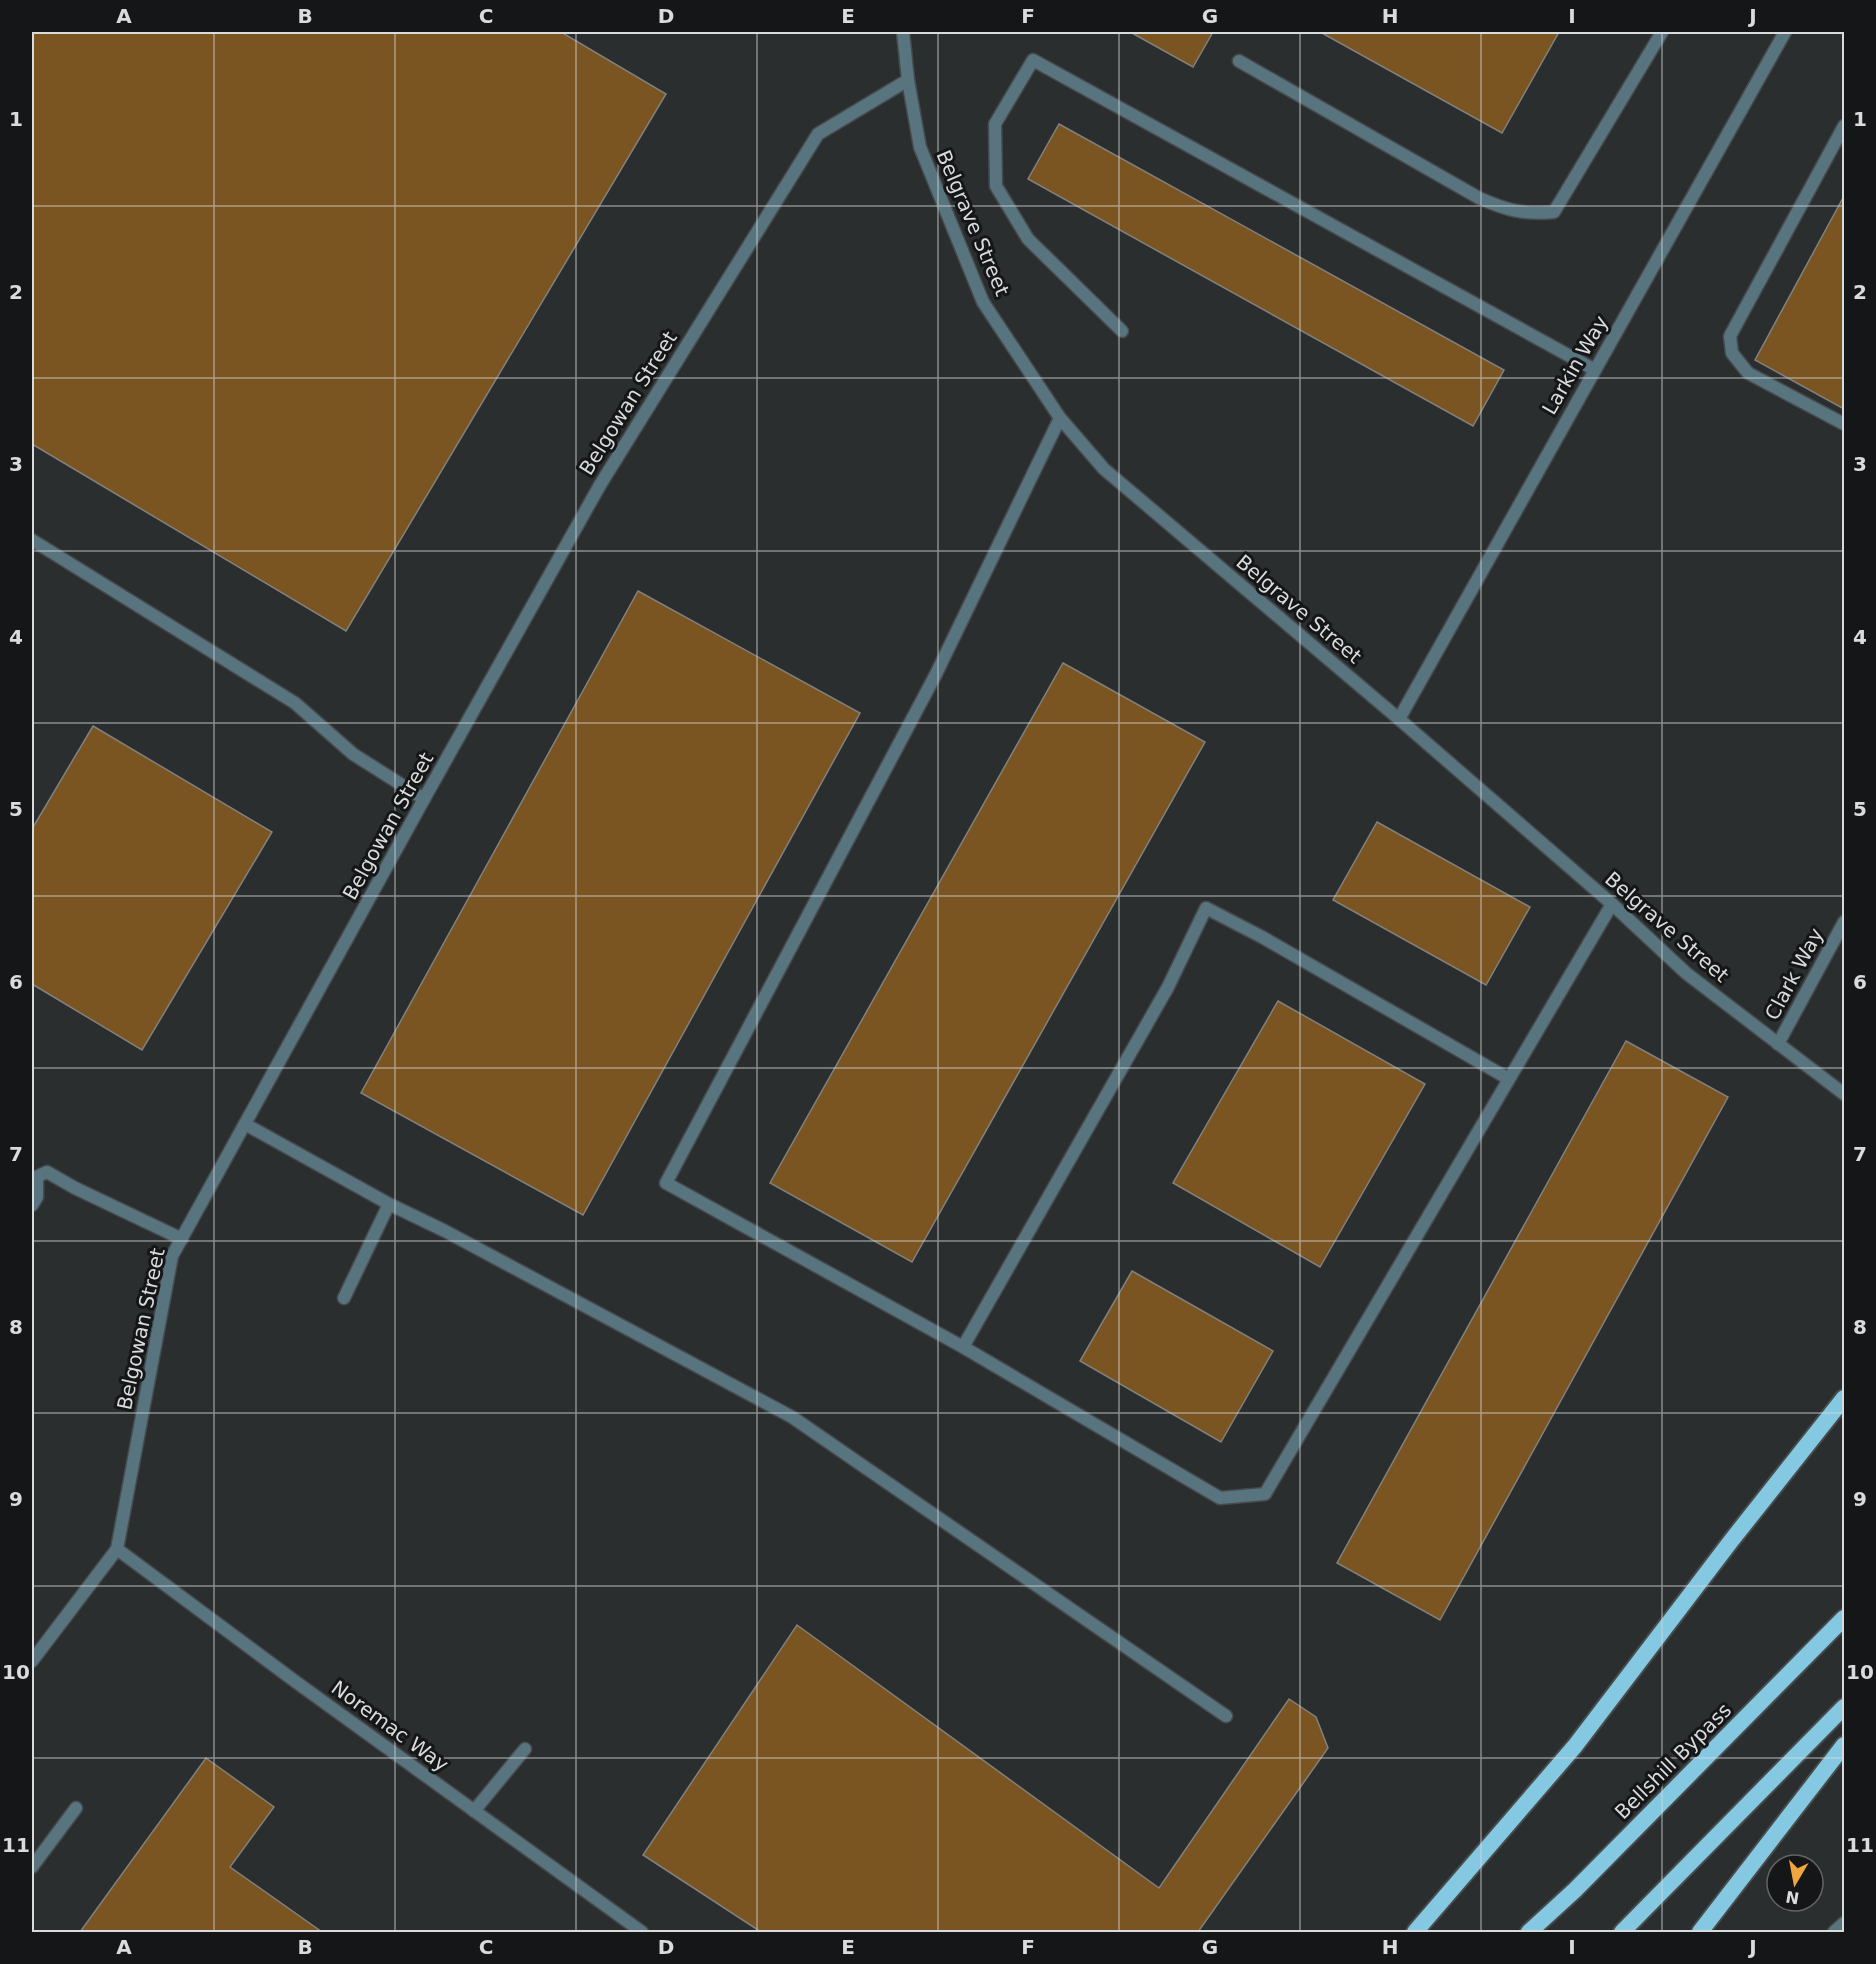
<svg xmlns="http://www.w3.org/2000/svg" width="1876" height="1964" font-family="'DejaVu Sans',sans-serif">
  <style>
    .building { fill: #7a5421; stroke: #83817e; stroke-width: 1.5 }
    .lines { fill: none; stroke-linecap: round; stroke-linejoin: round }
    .service-casing { stroke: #474a4b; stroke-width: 15 }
    .minor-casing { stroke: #474a4b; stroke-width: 15 }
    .tertiary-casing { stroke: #474a4b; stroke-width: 15 }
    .trunk-casing { stroke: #474a4b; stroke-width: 20 }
    .service { stroke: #57747f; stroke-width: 12 }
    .minor { stroke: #57747f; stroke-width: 12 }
    .tertiary { stroke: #57747f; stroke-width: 12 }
    .trunk { stroke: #84c8e1; stroke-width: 16 }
    .grid { fill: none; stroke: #d9dbdc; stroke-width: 1.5; stroke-opacity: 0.55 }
    .labels { text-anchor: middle; stroke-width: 6; stroke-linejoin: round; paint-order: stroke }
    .street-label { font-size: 20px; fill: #d9dbdc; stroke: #151617 }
    .neatline { fill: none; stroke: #d9dbdc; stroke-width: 2 }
    .grid-label { font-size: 20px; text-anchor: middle; font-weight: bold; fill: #d9dbdc }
  </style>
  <rect width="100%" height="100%" fill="#2b2e2f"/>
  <path class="building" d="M32 32H561L666 94 346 631 32 444Z
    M1130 32H1213L1193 67Z
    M1320 32H1559L1502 133Z
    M1059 124 1504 370 1473 426 1028 179Z
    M1844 196V409L1755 360Z
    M638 591 860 713 583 1215 361 1093Z
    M1063 663 1205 742 912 1262 770 1183Z
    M93 726 272 832 142 1050 32 984V829Z
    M1377 822 1530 907 1486 985 1333 900Z
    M1278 1001 1425 1084 1320 1267 1173 1183Z
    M1626 1041 1728 1097 1440 1620 1337 1563Z
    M1132 1271 1273 1351 1221 1442 1080 1361Z
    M797 1625 1159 1888 1289 1699 1316 1717 1328 1748 1198 1932H761L643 1855Z
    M206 1758 274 1807 230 1867 322 1932H80Z"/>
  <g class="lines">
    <defs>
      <path id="service" d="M1239 61 1479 198C1506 210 1524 215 1554 212L1662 32
        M1844 126 1730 336 1732 353 1748 373 1844 424
        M1122 331 1028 239 996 186 995 124 1033 60 1595 370
        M1060 418 936 674 666 1183 963 1347 1220 1498 1265 1494 1612 904
        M32 540 295 703 353 754 424 799
        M245 1124 389 1204 445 1231 792 1417 1226 1716
        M32 1179 47 1172 75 1188 182 1239
        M32 1205 37 1197V1177
        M344 1298 389 1204
        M963 1347 1168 987 1206 908 1262 937 1509 1079
        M474 1811 525 1749
        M32 1867 76 1808"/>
      <path id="minor" d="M1399 719 1785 32
        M1778 1044 1844 922
        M117 1549 296 1682 642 1932
        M32 1661 117 1549 172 1256 424 799 600 485 818 134 908 80"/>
      <path id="tertiary" d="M903 32 908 80 920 147 983 302 1060 418 1104 469 1399 719 1612 904 1686 973 1844 1094
        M1834 1932 1844 1923"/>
      <path id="trunk" d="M1415 1932 1575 1746 1731 1541 1844 1398
        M1529 1932 1575 1890 1844 1618
        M1622 1932 1844 1707
        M1700 1932 1844 1745"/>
    </defs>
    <use href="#service" class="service-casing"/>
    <use href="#minor" class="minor-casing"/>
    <use href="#tertiary" class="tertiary-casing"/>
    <use href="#trunk" class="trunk-casing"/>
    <use href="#service" class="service"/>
    <use href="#minor" class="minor"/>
    <use href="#tertiary" class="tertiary"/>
    <use href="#trunk" class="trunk"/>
  </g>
  <path class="grid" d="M214 32V1932M395 32V1932M576 32V1932M757 32V1932M938 32V1932M1119 32V1932M1300 32V1932M1481 32V1932M1662 32V1932M32 206H1844M32 378H1844M32 551H1844M32 723H1844M32 896H1844M32 1068H1844M32 1241H1844M32 1413H1844M32 1586H1844M32 1758H1844"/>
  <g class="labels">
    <g class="street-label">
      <text transform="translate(973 223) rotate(67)" y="7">Belgrave Street</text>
      <text transform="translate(1575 365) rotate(-60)" y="7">Larkin Way</text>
      <text transform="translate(628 403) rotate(-58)" y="7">Belgowan Street</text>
      <text transform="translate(1299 609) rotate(40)" y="7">Belgrave Street</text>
      <text transform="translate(388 826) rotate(-61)" y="7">Belgowan Street</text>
      <text transform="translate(1667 927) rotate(41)" y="7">Belgrave Street</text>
      <text transform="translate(1794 974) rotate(-62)" y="7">Clark Way</text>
      <text transform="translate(141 1329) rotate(-78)" y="7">Belgowan Street</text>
      <text transform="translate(390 1726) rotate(36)" y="7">Noremac Way</text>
      <text transform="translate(1673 1761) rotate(-45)" y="7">Bellshill Bypass</text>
    </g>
  </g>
  <rect width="1876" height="1964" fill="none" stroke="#151617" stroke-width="66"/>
  <g transform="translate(1795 1883) rotate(190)"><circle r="28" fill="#151617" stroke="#636566" stroke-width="1.5"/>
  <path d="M0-4.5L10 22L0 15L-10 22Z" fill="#f0a63e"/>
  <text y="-9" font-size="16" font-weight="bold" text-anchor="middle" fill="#d9dbdc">N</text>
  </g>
  <rect x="33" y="33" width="1810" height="1898" class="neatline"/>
  <g class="grid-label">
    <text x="124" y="23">A</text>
    <text x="305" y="23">B</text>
    <text x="486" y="23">C</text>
    <text x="666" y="23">D</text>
    <text x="848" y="23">E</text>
    <text x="1028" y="23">F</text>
    <text x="1210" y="23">G</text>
    <text x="1390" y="23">H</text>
    <text x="1572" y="23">I</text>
    <text x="1753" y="23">J</text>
    <text x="16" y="126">1</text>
    <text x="1860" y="126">1</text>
    <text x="16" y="299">2</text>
    <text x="1860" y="299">2</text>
    <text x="16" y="471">3</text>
    <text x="1860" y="471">3</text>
    <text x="16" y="644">4</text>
    <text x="1860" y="644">4</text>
    <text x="16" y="816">5</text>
    <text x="1860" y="816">5</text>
    <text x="16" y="989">6</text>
    <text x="1860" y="989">6</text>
    <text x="16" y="1161">7</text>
    <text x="1860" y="1161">7</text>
    <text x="16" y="1334">8</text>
    <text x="1860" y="1334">8</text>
    <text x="16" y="1506">9</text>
    <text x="1860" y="1506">9</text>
    <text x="16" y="1679">10</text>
    <text x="1860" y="1679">10</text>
    <text x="16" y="1852">11</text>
    <text x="1860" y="1852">11</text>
    <text x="124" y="1954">A</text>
    <text x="305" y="1954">B</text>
    <text x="486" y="1954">C</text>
    <text x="666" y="1954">D</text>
    <text x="848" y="1954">E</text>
    <text x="1028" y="1954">F</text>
    <text x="1210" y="1954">G</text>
    <text x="1390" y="1954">H</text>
    <text x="1572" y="1954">I</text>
    <text x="1753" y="1954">J</text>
  </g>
</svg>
